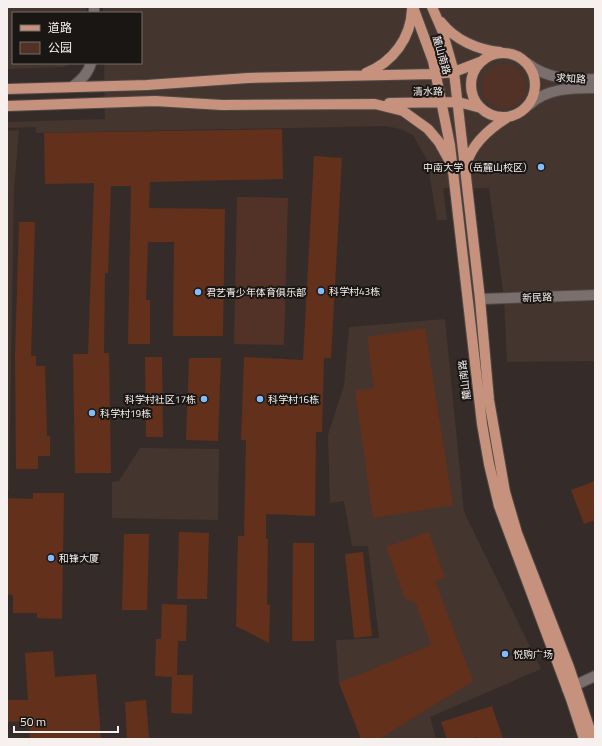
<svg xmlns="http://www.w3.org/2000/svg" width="602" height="746" font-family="'Titillium Web','Noto Sans SC',sans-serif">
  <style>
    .built { fill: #44352f }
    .green { fill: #523226 }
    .building { fill: #63301c }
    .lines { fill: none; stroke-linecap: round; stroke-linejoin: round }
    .minor-casing { stroke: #504a47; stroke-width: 12 }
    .major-casing { stroke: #504a47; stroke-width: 12 }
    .minor { stroke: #7a6f6c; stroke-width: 10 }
    .major { stroke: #c6917d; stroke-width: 10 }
    .poi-dot { fill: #82bcfa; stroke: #1a1614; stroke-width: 1.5 }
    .labels { text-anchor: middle; stroke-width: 4; stroke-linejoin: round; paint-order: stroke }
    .street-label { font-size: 10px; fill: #f6f0ee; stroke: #1a1614 }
    .poi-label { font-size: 10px; fill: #f6f0ee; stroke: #1a1614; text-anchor: start }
  </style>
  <rect width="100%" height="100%" fill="#352c29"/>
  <path class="built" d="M7 7H86V13H13V63H73L64 67 7 69Z
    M103 7H595V361L507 362 504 298 489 188H443L447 220H437L427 160 413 135 400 129 386 126 36 133V127L7 128V122L105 119 104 63H141V13H103Z
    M19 130 14 189 9 490H7V131Z
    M445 319 464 512 541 669 430 717 436 739H363L339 683 336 640 379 638 368 546H352L344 501 330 503 328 435 344 385 349 327Z
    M140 448 219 449 218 520 112 518V482L119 481Z"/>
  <path class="green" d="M482 86a22 22 0 1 1 44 0a22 22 0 1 1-44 0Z
    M237 197 288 198 284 345 234 344Z"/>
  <path class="building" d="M282 129 283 179 150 182 149 208 225 209 223 336H173L174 242H148L146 300H150V344H128L131 186H111L108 273H105L104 353H109L111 473H75L73 354H88L94 183 45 184 44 133Z
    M314 156 342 158 331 358H324L322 432H316L315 516 266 514V539H268L267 605H270L269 643 236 626 238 536H244L246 440H241L244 357 303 360Z
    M19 222H35L31 356H36V366H45L47 436H50V456H38V469H16L15 356Z
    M425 328 453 505 373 518 355 391 374 388 367 337Z
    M145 357H162L163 437H146Z
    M189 358H221L218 441 186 440Z
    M595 481V520L584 524 571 490Z
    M33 493H64L62 619 37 618V613H13V595L7 594V498L33 499Z
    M179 532 209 533 207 599H177Z
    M429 532 445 578 435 581 473 681 379 739H361L339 683 431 645 415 602 405 599 386 547Z
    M124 534H149L147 610H122Z
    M293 543H314V641H292Z
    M363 552 372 636 354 638 345 554Z
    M162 604 187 605 186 641H178L177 675H193L192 714 171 713 172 677 155 676 156 639H161Z
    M53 651 55 677 96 674 101 739H30L29 721 7 722V700H28L25 653Z
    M146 700 149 739H127L125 702Z
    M492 706 503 739H477V737L468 739H447L441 722Z"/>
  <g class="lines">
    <defs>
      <path id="minor" d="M94 13V7
        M527 63C547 79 570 80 595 79
        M72 87C81 80 88 74 91 63
        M529 105C547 88 572 88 595 88
        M480 299 595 295
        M567 689 595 676"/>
      <path id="major" d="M413 7 433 61 450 145 482 424 489 464 499 506 571 699 584 739
        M432 7 442 30 454 72 480 299 489 400 505 492 517 533 569 667 593 739
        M441 22C455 40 478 50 500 52
        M471 85a32 32 0 1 1 64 0a32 32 0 1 1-64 0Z
        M366 73C393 62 411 38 412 9
        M7 89 147 85 248 78 435 74 454 72 480 62
        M389 103 458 102 481 108
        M7 106 155 101 222 105 375 104 403 111 428 129 439 142 449 160
        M466 165C472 143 490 128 508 117"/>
    </defs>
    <use href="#minor" class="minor-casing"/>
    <use href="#major" class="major-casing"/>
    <use href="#minor" class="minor"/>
    <use href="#major" class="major"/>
  </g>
  <g class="poi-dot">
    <circle cx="541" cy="167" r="4"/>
    <circle cx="321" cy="291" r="4"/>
    <circle cx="198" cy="292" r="4"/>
    <circle cx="204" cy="399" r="4"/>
    <circle cx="260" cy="399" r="4"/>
    <circle cx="92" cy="413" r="4"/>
    <circle cx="51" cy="558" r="4"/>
    <circle cx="505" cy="654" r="4"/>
  </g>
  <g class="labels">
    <g class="street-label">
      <text transform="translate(442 55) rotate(74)" y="4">麓山南路</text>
      <text transform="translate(571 78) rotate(4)" y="4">求知路</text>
      <text transform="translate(428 91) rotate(-1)" y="4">清水路</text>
      <text transform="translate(537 297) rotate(-2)" y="4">新民路</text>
      <text transform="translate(464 380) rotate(-97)" y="4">麓山南路</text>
    </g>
    <g class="poi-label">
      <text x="533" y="171" text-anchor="end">中南大学（岳麓山校区）</text>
      <text x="329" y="295">科学村43栋</text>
      <text x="206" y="296">君艺青少年体育俱乐部</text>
      <text x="196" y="403" text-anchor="end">科学村社区17栋</text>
      <text x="268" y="403">科学村16栋</text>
      <text x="100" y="417">科学村19栋</text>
      <text x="59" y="562">和锋大厦</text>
      <text x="513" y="658">悦购广场</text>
    </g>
  </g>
  <rect width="602" height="746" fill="none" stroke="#f6f0ee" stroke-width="16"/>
  <rect x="12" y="12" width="130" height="52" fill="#1a1614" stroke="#726d6b"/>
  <rect x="20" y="25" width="20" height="6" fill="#c6917d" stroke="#726d6b"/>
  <text x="48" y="32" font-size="12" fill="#f6f0ee">道路</text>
  <rect x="20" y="42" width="20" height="12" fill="#523226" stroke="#726d6b"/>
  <text x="48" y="52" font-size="12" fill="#f6f0ee">公园</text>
  <path d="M14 726v6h104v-6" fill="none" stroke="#f6f0ee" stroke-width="2"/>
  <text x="20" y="726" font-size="12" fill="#f6f0ee" stroke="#1a1614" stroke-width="3" paint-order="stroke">50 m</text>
</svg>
